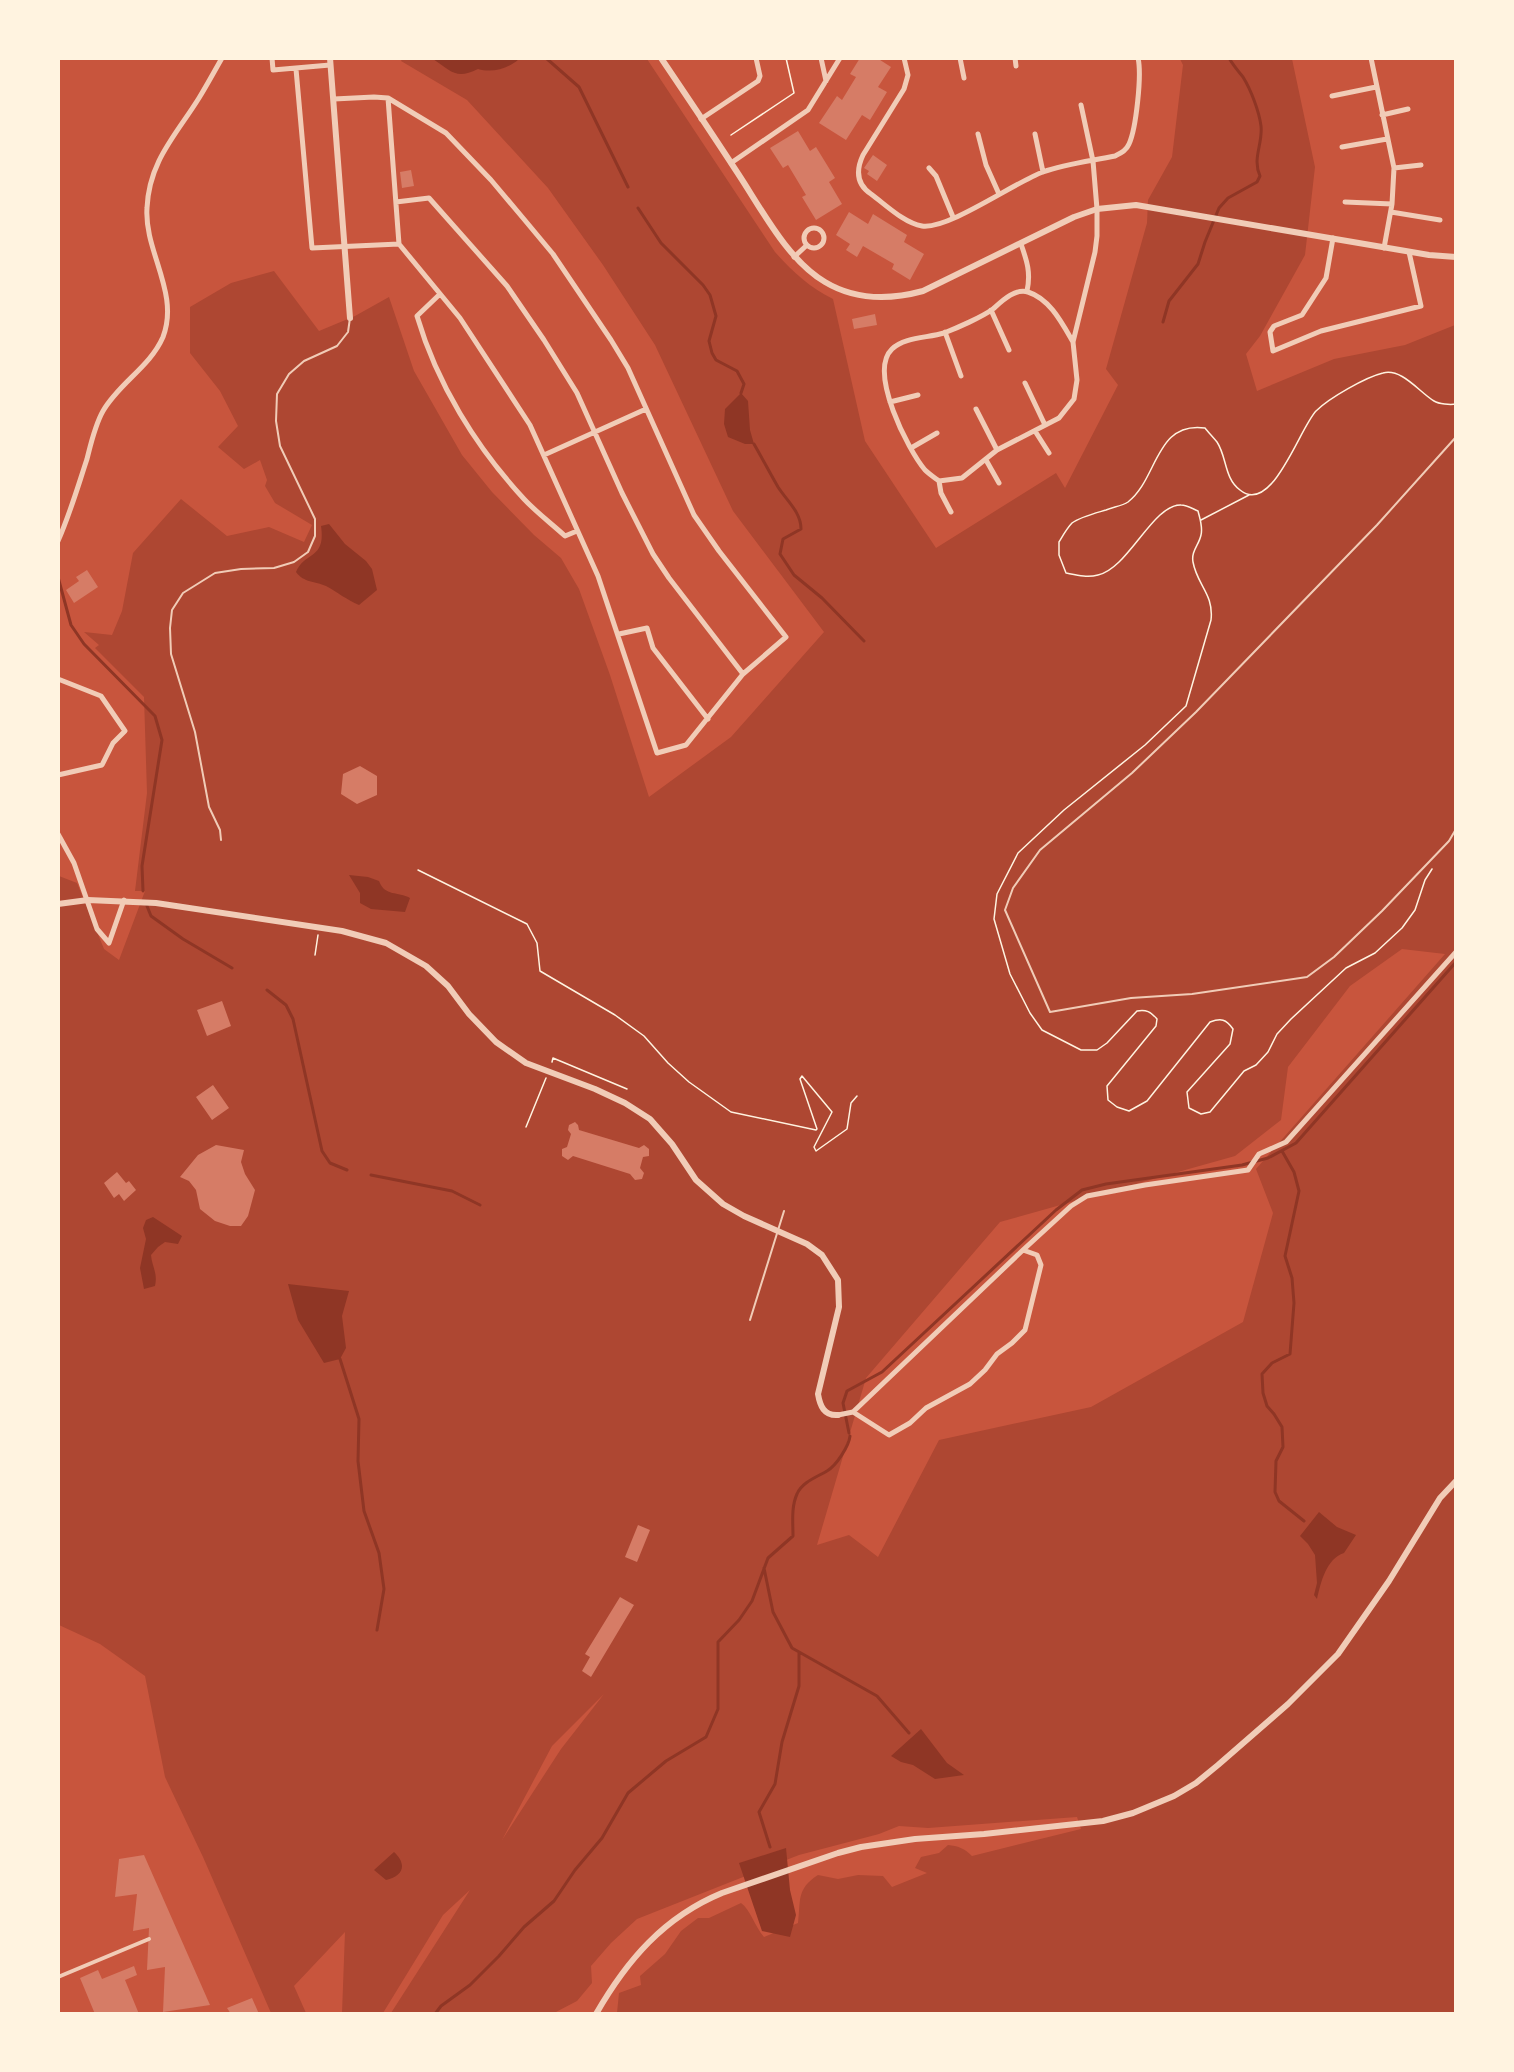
<svg xmlns="http://www.w3.org/2000/svg" width="1514" height="2072" font-family="Commissioner,sans-serif">
  <style>
    .green { fill: #ae4732; fill-rule: evenodd }
    .water { fill: #8f3625 }
    .lines { fill: none; stroke-linecap: round; stroke-linejoin: round }
    .stream { stroke: #8f3625; stroke-width: 3 }
    .building { fill: #d67c66 }
    .path { stroke: #fff3e0; stroke-width: 1.5 }
    .service { stroke: #f1ccb7; stroke-width: 2 }
    .pedestrian { stroke: #f1ccb7; stroke-width: 4 }
    .minor { stroke: #f1ccb7; stroke-width: 5 }
    .tertiary { stroke: #f1ccb7; stroke-width: 6 }
  </style>
  <rect width="100%" height="100%" fill="#c8553d"/>
  <path class="green" d="M402 59H647L775 252C793 272 809 287 833 299L865 441 936 548 1056 473 1065 488 1118 385 1106 369 1147 223 1148 200 1172 157 1183 65 1180 59H1292L1315 167 1305 255 1260 336 1246 354 1257 391 1334 359 1405 345 1455 325V2013H617L619 1993 641 1985 640 1976 665 1954 681 1931 698 1918H709L741 1903C750 1909 755 1927 764 1937L798 1923C801 1901 796 1889 818 1875L838 1879 858 1875 883 1876 892 1887 927 1873 915 1868 921 1857 939 1853 948 1845C958 1846 964 1848 972 1856L1081 1829 1077 1817 928 1828 899 1826 879 1834 799 1855 637 1919 611 1943 591 1966 592 1983 577 2001 554 2013H391L470 1890 443 1915 383 2013H342L345 1932 294 1986 306 2013H271L203 1857 165 1777 145 1676 100 1644 59 1625V876L77 883 104 949 119 960 145 891H135L147 793 144 697 95 648 99 645 84 632 112 635 122 611 133 553 181 499 227 536 269 527 304 542 312 525 275 503 265 486 267 480 260 460 244 469 218 447 238 426 220 391 190 353V307L231 283 274 271 319 331 355 316 389 297 414 371 462 455 492 492 534 535 561 558 579 589 610 675 649 797 731 737 824 632 733 511 655 345 603 265 548 188 467 100 401 61ZM1402 949 1445 954 1256 1169 1273 1213 1243 1322 1091 1407 939 1440 878 1557 849 1535 817 1545 866 1378 1000 1222 1235 1156 1281 1120 1288 1067 1350 986ZM604 1694 561 1749 502 1840 552 1746Z"/>
  <path class="water" d="M433 59H519C508 69 492 73 478 69 456 80 451 71 433 59Z
    M741 393 748 401 750 430 754 444H745L728 437 724 424 725 409Z
    M329 524 345 544 366 561 372 569 377 590 359 605C347 600 337 592 326 586 315 581 304 583 296 572 305 551 326 560 321 526Z
    M349 875 368 877 379 881C385 897 398 891 410 898L405 912 371 909 360 903V893Z
    M153 1217 182 1236 178 1244 165 1242 158 1247 151 1255C152 1267 158 1273 155 1286L144 1289 140 1268 146 1239 143 1228 146 1220Z
    M288 1284 349 1291 342 1316 346 1348 340 1359 324 1363 298 1320Z
    M1319 1512 1337 1527 1356 1535 1344 1553C1326 1559 1321 1582 1317 1599L1314 1595 1317 1583 1315 1555 1308 1544 1300 1536Z
    M921 1729 947 1763 964 1775 935 1779 913 1765 901 1762 891 1756Z
    M786 1848 790 1890 796 1915 790 1937 762 1931 739 1863Z
    M394 1852C407 1864 404 1876 386 1880L374 1870Z"/>
  <g class="lines">
    <path class="stream" d="M546 58 579 87 628 187
      M638 208 661 243 703 285 710 295 716 316 709 341 712 353 716 360 737 371 744 384 741 393
      M1163 322 1169 301 1198 264 1205 242 1219 208 1228 198 1257 182 1260 176C1252 158 1263 144 1261 126 1259 111 1251 90 1243 77 1238 71 1233 65 1229 58
      M754 444C762 458 770 473 778 487 787 501 801 512 801 529L783 539 780 554 794 575 822 598 864 641
      M58 577 71 625 84 644 155 716 162 740 142 866 143 891
      M147 906 151 916 183 939 232 968
      M267 990 286 1005 293 1019 322 1151 330 1163 347 1170
      M1282 1151 1294 1172 1299 1191 1285 1256 1292 1278 1294 1303 1290 1354 1272 1363 1262 1374 1263 1393 1267 1406 1274 1414 1282 1427 1283 1447 1276 1461 1275 1492 1279 1501 1304 1521
      M371 1175 452 1191 480 1205
      M340 1359 359 1419 358 1461 364 1511 379 1553 384 1589 377 1630
      M849 1433 843 1403 847 1391 882 1372 1056 1210 1082 1190 1106 1184 1242 1165 1268 1158 1296 1143 1456 962
      M764 1568 773 1612 792 1648 877 1696 909 1733
      M770 1847 759 1812 775 1784 782 1742 799 1686V1653
      M435 2014 441 2006 470 1985 499 1956 524 1927 554 1901 575 1870 602 1838 628 1793 666 1761 706 1737 718 1709V1642L739 1620 752 1601 768 1558 793 1536C793 1523 791 1507 797 1494 802 1482 817 1477 827 1471 836 1466 849 1446 850 1436"/>
  </g>
  <path class="building" d="M860 58H877L891 67 878 87 887 92 870 120 862 115 846 140 819 123 837 96 842 100 856 77 850 74Z
    M798 131 810 151 816 147 835 178 829 182 842 204 816 220 802 197 806 195 788 165 783 168 770 148Z
    M873 155 887 165 877 181 867 174 869 171 864 168Z
    M411 170 414 186 402 188 400 172Z
    M849 212 868 224 873 214 907 235 904 242 924 254 910 280 892 269 894 264 863 246 857 257 846 250 850 244 836 235Z
    M875 314 877 325 854 329 852 319Z
    M87 570 98 587 74 603 66 590 79 581 76 577Z
    M360 766 377 776V795L357 804 341 794 343 774Z
    M222 1001 231 1026 207 1036 197 1010Z
    M213 1085 229 1108 212 1120 196 1097Z
    M575 1122 578 1125 579 1130 639 1148 644 1145 649 1149V1156L643 1157 640 1168 644 1173 642 1179 635 1180 630 1174 573 1156 568 1160 562 1156V1149L567 1147 571 1134 568 1130 569 1125Z
    M216 1145 244 1150 241 1162 245 1174 255 1190 248 1216 241 1226H230L215 1221 200 1209 196 1190 189 1181 180 1177 198 1155Z
    M117 1172 126 1183 129 1181 136 1190 124 1201 119 1194 114 1198 104 1183Z
    M638 1525 650 1530 637 1562 625 1557Z
    M620 1597 634 1605 591 1677 582 1671 590 1657 585 1654Z
    M144 1855 210 2005 163 2012 165 1967 147 1970 149 1928 133 1931 137 1894 115 1897 119 1859Z
    M134 1966 137 1975 125 1980 139 2014H95L80 1978 98 1970 102 1979Z
    M252 1998 259 2014H231L227 2008Z"/>
  <g class="lines">
    <path class="path" d="M731 135 794 93 786 58
      M1201 520 1249 495
      M1432 869 1425 880 1415 910 1402 928 1375 953 1346 968 1291 1019 1277 1034 1268 1052 1256 1065 1244 1071 1210 1112 1201 1114 1189 1108 1187 1092 1230 1044 1233 1029C1226 1019 1221 1018 1210 1022L1147 1101 1129 1111 1117 1107 1108 1100 1107 1086 1156 1026 1157 1019C1151 1012 1146 1009 1137 1011L1107 1043 1097 1050H1081L1042 1030 1030 1013 1010 974 994 919 997 894 1018 853 1064 810 1145 745 1186 706 1211 620C1214 594 1197 585 1193 562 1191 551 1199 545 1201 535 1203 527 1200 519 1198 511 1193 509 1187 505 1181 505 1153 504 1128 569 1098 575 1087 578 1076 575 1066 573L1059 555V542C1062 537 1067 528 1072 523 1080 517 1096 513 1106 510 1113 507 1122 506 1128 502 1158 479 1155 421 1205 428 1208 432 1213 437 1217 442 1227 457 1224 478 1240 490 1272 516 1299 429 1316 411 1329 398 1366 377 1383 373 1402 368 1419 392 1434 401 1439 404 1450 405 1456 404
      M418 870 527 924 537 943 540 971 615 1015 644 1036 668 1063 689 1082 731 1112 816 1130 817 1129 800 1079 802 1076 832 1112 814 1147 816 1151 847 1129 851 1103 857 1096
      M315 955 318 935
      M552 1062 553 1058 627 1089
      M526 1127 546 1078"/>
    <path class="service" d="M1456 437 1377 525 1196 712 1132 773 1040 850 1013 888 1005 910 1050 1012 1131 998 1192 994 1307 977 1334 957 1382 911 1449 841 1456 829
      M221 840 220 830 209 807 195 732 171 654 170 628 172 610 183 593 215 573 241 569 274 568 294 562 308 552 315 536V519L280 446 276 421 277 394 289 374 304 361 337 346 348 332 350 318
      M750 1320 784 1211"/>
    <path class="pedestrian" d="M58 1977 149 1939"/>
    <path class="minor" d="M272 58 273 70 330 65
      M821 58 826 81
      M904 58 908 75 904 89 863 155C856 170 856 184 871 194 886 205 904 223 922 226 948 230 1015 182 1043 172 1065 164 1091 161 1115 156 1121 153 1126 151 1129 144 1136 129 1142 75 1138 58
      M960 58 964 78
      M1015 58 1016 66
      M1371 58 1394 168 1392 204 1384 248
      M296 69 312 248 399 244 460 318 530 425 598 576 657 753 686 745 743 674 786 637 719 551 694 515 628 368 611 340 553 254 523 218 491 180 446 133 388 98 374 97 334 99
      M1332 96 1376 87
      M388 98 399 244
      M1382 115 1408 109
      M701 119 758 81 760 76 756 58
      M978 134 986 165 999 194
      M1035 134 1043 172
      M1342 147 1387 139
      M731 163 808 110 840 58
      M929 168 936 176 953 217
      M1394 168 1421 165
      M396 202 429 198 507 286 544 340 577 393 622 493 653 554 669 578 743 674
      M1345 202 1392 204
      M1391 212 1440 220
      M804 238a10 10 0 1 1 20 0a10 10 0 1 1-20 0Z
      M1333 238 1326 278 1302 315 1274 326 1270 332 1273 351 1321 331 1421 306 1409 252
      M1021 244C1027 261 1031 273 1027 291
      M794 257 807 245
      M440 294 417 316C437 384 476 447 524 499 536 512 552 524 565 536L577 531
      M991 310 1009 350
      M945 332 961 376
      M1073 342C1062 323 1050 299 1028 292 1015 288 1002 301 993 309 982 317 957 328 944 333 928 338 904 337 892 349 868 372 908 450 925 470 929 474 935 478 939 481L962 478 997 450 1059 418 1074 399 1077 380 1073 342 1095 252 1097 236V209L1093 161 1081 105
      M1025 383 1045 425
      M890 402 918 395
      M976 409 997 450
      M1035 431 1049 453
      M911 448 937 433
      M544 455 646 409
      M986 460 999 483
      M939 481 941 493 951 512
      M58 541C70 514 78 486 87 459 91 443 95 425 103 411 119 383 150 367 163 337 180 293 144 251 147 208 149 161 176 135 199 98 207 85 214 72 222 58
      M619 634 647 628 653 648 708 719
      M58 679 101 696 125 731 113 743 102 765 58 775
      M58 834 74 863 97 929 109 943 124 900
      M853 1412 889 1435 910 1423 926 1408 970 1384 985 1370 997 1354 1012 1343 1025 1330 1041 1265 1037 1255 1023 1250
      M838 1415 853 1412 1023 1250 1071 1206 1087 1196 1145 1185 1248 1170 1259 1154 1286 1142 1456 952"/>
    <path class="tertiary" d="M330 58 350 318
      M661 58C686 95 711 132 735 169 760 206 786 259 825 282 855 300 890 300 923 291L1074 217 1097 209 1136 205 1429 255 1456 257
      M58 904 88 900 156 903 342 931 386 943 426 966 448 986 469 1014 496 1042 526 1063 595 1089 625 1103 650 1119 672 1144 696 1180 723 1204 744 1216 807 1244 822 1255 838 1280 839 1307 818 1394C820 1406 824 1416 838 1415
      M596 2014C627 1960 664 1917 722 1893L838 1853 861 1847 915 1839 984 1834 1103 1821 1133 1813 1174 1796 1196 1783 1218 1765 1288 1704 1338 1654 1389 1581 1440 1498 1456 1481"/>
  </g>
  <rect width="1514" height="2072" fill="none" stroke="#fff3e0" stroke-width="120"/>
</svg>
